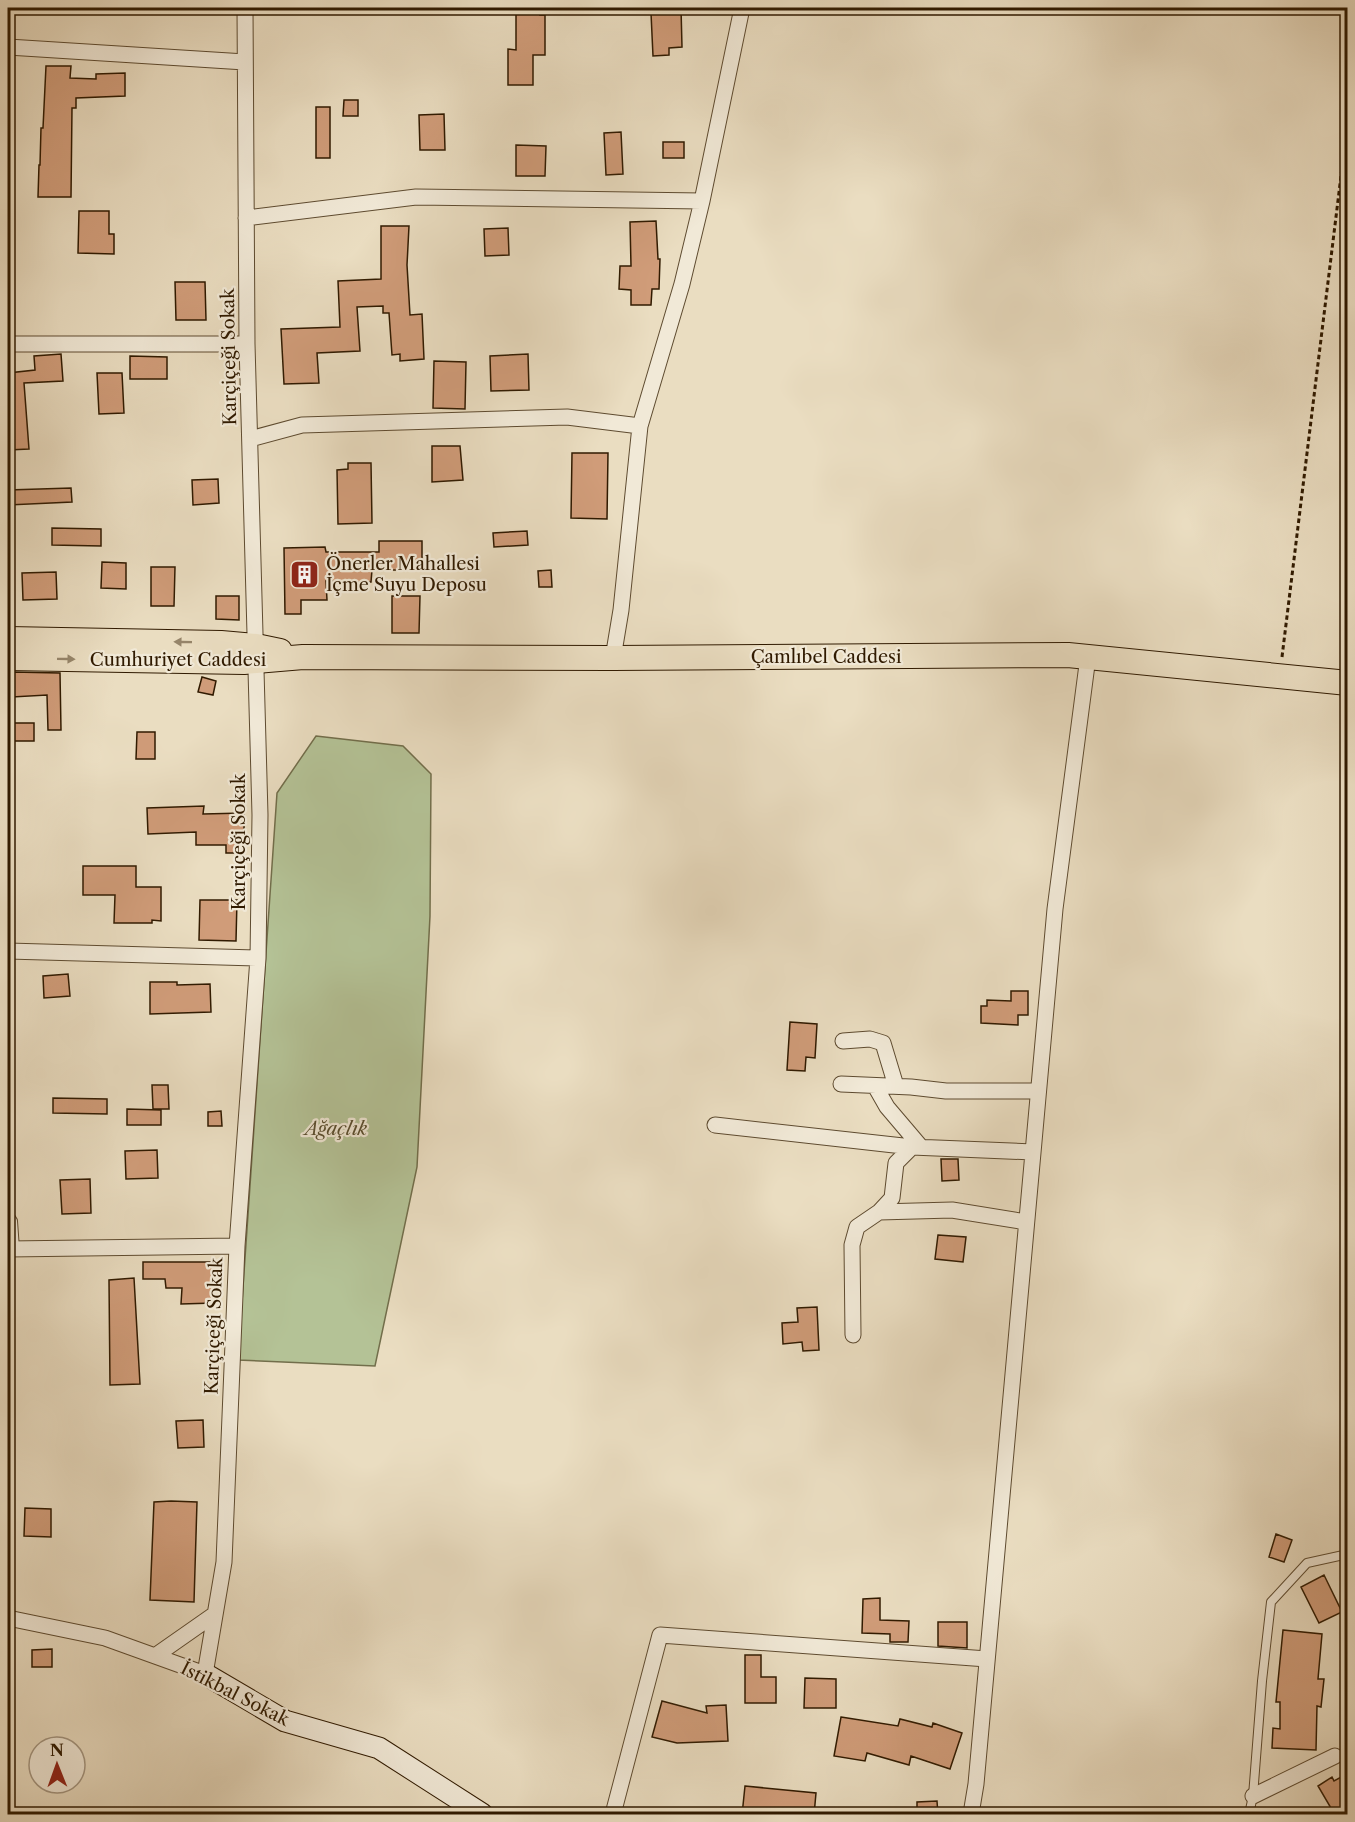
<svg xmlns="http://www.w3.org/2000/svg" width="1355" height="1822" font-family="'Libre Caslon Text',serif">
  <style>
    .green { fill: #b4c296; stroke: #726e4b; stroke-width: 1.5 }
    .building { fill: #d09c79; stroke: #301a00; stroke-width: 1.5 }
    .lines { fill: none; stroke-linecap: round; stroke-linejoin: round }
    .lane-casing { stroke: #5e4b30; stroke-width: 10 }
    .street-casing { stroke: #5e4b30; stroke-width: 17 }
    .secondary-casing { stroke: #301a00; stroke-width: 23 }
    .primary-casing { stroke: #301a00; stroke-width: 26 }
    .path { stroke: #301a00; stroke-width: 3; stroke-dasharray: 4.5 3; stroke-linecap: butt }
    .lane { stroke: #f1e9d7; stroke-width: 8 }
    .street { stroke: #f1e9d7; stroke-width: 15 }
    .secondary { stroke: #f1e9d7; stroke-width: 21 }
    .primary { stroke: #eaddc1; stroke-width: 24 }
    .oneway { fill: #96856a }
    .labels { text-anchor: middle; stroke-width: 4.5; stroke-linejoin: round; paint-order: stroke }
    .street-label { font-size: 18px; fill: #301a00; stroke: #f1e9d7 }
    .poi-label { font-size: 18px; fill: #301a00; stroke: #f1e9d7; text-anchor: start }
    .park-label { font-size: 18px; font-style: italic; fill: #584c2d; stroke: #f1e9d7 }
  </style>
  <rect width="100%" height="100%" fill="#eaddc1"/>
  <filter id="stains"><feTurbulence type="fractalNoise" baseFrequency=".00333" numOctaves="4"/><feColorMatrix values="0 0 0 0 .2 0 0 0 0 .09 0 0 0 0 .02 0 0 0 .5 -.17"/></filter>
  <radialGradient id="worn" r=".72"><stop offset=".6" stop-color="#630" stop-opacity="0"/><stop offset="1" stop-color="#630" stop-opacity=".3"/></radialGradient>
  <path class="green" d="M316 736 403 746 431 774 430 916 417 1167 375 1366 238 1360 277 793Z"/>
  <path class="building" d="M516 8H540V15H545V55H533V85H508V49L516 50Z
    M659 8H681L682 47 669 48V55L653 56 651 13H659Z
    M46 66H71L70 78 96 79V74L125 73V96L76 98V108H72L71 197H38L39 165H40L41 128H43Z
    M344 100H358V116H343Z
    M316 107H330V158H316Z
    M444 114 445 150H420L419 115Z
    M621 132 623 174 606 175 604 133Z
    M663 142H684V158H663Z
    M516 145 546 146 545 176H516Z
    M79 211H109V234H114V254L78 253Z
    M656 221 658 259H660L659 289H652L651 305H631V290L619 289 620 266H631L630 222Z
    M381 226H409L407 265 410 315 422 314 424 359 400 361V354L392 355 389 313H383V306L357 307 360 351 317 353 319 383 284 384 281 329 340 327 338 281 381 279Z
    M508 228 509 255 485 256 484 229Z
    M175 282H205L206 320H176Z
    M61 354 63 381 24 383 29 449 8 450V373L35 370 34 356Z
    M528 354 529 390 491 391 490 356Z
    M130 356 167 357V379H130Z
    M434 361 466 362 465 409 433 408Z
    M97 373H122L124 413 99 414Z
    M432 446H460L463 480 432 482Z
    M572 453H608L607 519 571 518Z
    M348 463H371L372 523 338 524 337 470 348 469Z
    M218 479 219 503 193 505 192 480Z
    M71 488 72 502 8 505V490Z
    M52 528 101 529V546L52 545Z
    M527 531 528 545 494 547 493 533Z
    M379 541H422V570H372L371 582 326 581 327 600H301V614H285L284 548 325 547 326 552H379Z
    M102 562 126 563V589L101 588Z
    M151 567H175L174 606H151Z
    M551 570 552 587H539L538 571Z
    M56 572 57 599 23 600 22 573Z
    M216 596H239V620L216 619Z
    M392 596H420L419 633H392Z
    M12 672 60 673 61 730H48L47 695 12 697Z
    M202 677 216 681 213 695 198 692Z
    M8 723H34V741H8Z
    M137 732H155V759H136Z
    M204 806 203 814 244 813V853H226V845H196V832L148 834 147 808Z
    M83 866H136V887H161V921L152 920V923H114L115 895H83Z
    M200 900H237L236 941 199 940Z
    M68 974 70 996 44 998 43 976Z
    M150 982H177V985L210 984 211 1012 150 1014Z
    M1011 991H1028V1015H1018V1025L981 1023V1006H987V1000L1011 1001Z
    M790 1022 817 1024 815 1058 806 1057 805 1071 787 1070Z
    M152 1085H168L169 1109H153Z
    M53 1098 107 1099V1114L53 1113Z
    M127 1109 161 1110V1125H127Z
    M221 1111 222 1126H208V1112Z
    M157 1150 158 1178 126 1179 125 1151Z
    M941 1159H958L959 1180 942 1181Z
    M90 1179 91 1213 62 1214 60 1180Z
    M938 1235 966 1237 963 1262 935 1259Z
    M143 1262H214V1303L181 1304 182 1288H166L165 1279H143Z
    M134 1278 140 1384 110 1385 109 1280Z
    M817 1307 819 1350 803 1351 802 1342 783 1344 782 1323 798 1322 797 1308Z
    M203 1420 204 1447 178 1448 176 1421Z
    M171 1501 197 1502 194 1602 150 1600 154 1502Z
    M25 1508 51 1509V1537L24 1536Z
    M1276 1534 1292 1540 1284 1562 1269 1557Z
    M1324 1575 1342 1612 1319 1623 1301 1587Z
    M880 1598V1620L909 1621 908 1642H890V1634L862 1633 863 1599Z
    M938 1622H967V1648L938 1646Z
    M1283 1630 1322 1634 1318 1679H1324L1321 1707 1317 1706 1316 1750 1272 1748 1273 1728 1280 1729V1702H1276Z
    M52 1649V1667H32V1650Z
    M745 1655H761V1677H776V1703H745Z
    M805 1678 836 1679V1708H804Z
    M662 1701 707 1713 706 1706 726 1705 728 1741 677 1743 652 1737Z
    M841 1717 898 1726 900 1719 932 1727 933 1723 962 1733 950 1769 911 1756 909 1765 867 1753 865 1761 834 1756Z
    M1343 1776 1347 1784V1815H1335L1318 1786 1332 1777 1334 1781Z
    M745 1786 816 1793 814 1815H742Z
    M937 1801 938 1815H917V1802Z"/>
  <g class="lines">
    <defs>
      <path id="lane" d="M8 1213 13 1221 15 1249
        M1249 1814 1253 1796 1262 1681 1271 1602 1307 1563 1348 1554"/>
      <path id="street" d="M8 47 245 62
        M246 218 416 197 702 201
        M8 344H247
        M250 439 302 425 567 417 640 426
        M613 658 621 610 640 426 682 284 702 201 742 8
        M8 951 258 958
        M843 1041 870 1039 883 1043 896 1086
        M841 1084 911 1087 946 1091H1038
        M875 1086 887 1107 921 1147
        M715 1125 912 1147 1033 1152
        M879 1212 952 1210 1026 1222
        M8 1249 237 1246
        M853 1335 852 1245 857 1227 879 1212 892 1198 896 1163 912 1147
        M8 1618 105 1638 205 1674 224 1562 237 1246 258 958 260 815 247 344 245 8
        M155 1656 215 1614
        M1253 1796 1335 1756
        M613 1814 660 1635 987 1659
        M971 1814 976 1784 1055 909 1088 657"/>
      <path id="secondary" d="M205 1674 285 1721 379 1748 482 1814"/>
      <path id="primary" d="M8 639 221 643 256 646 280 651
        M8 658 244 662 303 657 613 658 1068 655 1348 683"/>
    </defs>
    <use href="#lane" class="lane-casing"/>
    <use href="#street" class="street-casing"/>
    <use href="#secondary" class="secondary-casing"/>
    <use href="#primary" class="primary-casing"/>
    <path class="path" d="M1282 657 1348 119"/>
    <use href="#lane" class="lane"/>
    <use href="#street" class="street"/>
    <use href="#secondary" class="secondary"/>
    <use href="#primary" class="primary"/>
  </g>
  <defs><path id="oneway-solid" d="M-6-.8H1V-3.2L6.5 0L1 3.2V.8H-6Z" transform="scale(1.5)"/></defs>
  <g class="oneway">
    <use href="#oneway-solid" transform="translate(183 642) rotate(-179)"/>
    <use href="#oneway-solid" transform="translate(66 659) rotate(1)"/>
  </g>
  <defs>
    <symbol id="building-square" viewBox="-11 -11 22 22"><rect x="-9" y="-9" width="18" height="18" rx="4" fill="#8f2418" stroke="#f1e9d7"/><path d="M-4-6H4V6H1V3H-1V6H-4ZM-2.5-4.3h1.7v1.8h-1.7ZM.8-4.3h1.7v1.8H.8ZM-2.5-1h1.7V.8h-1.7ZM.8-1h1.7V.8H.8Z" fill="#fff"/></symbol>
  </defs>
  <g fill-rule="evenodd">
    <use href="#building-square" x="288" y="558" width="33" height="33"/>
  </g>
  <g class="labels">
    <g class="street-label">
      <text transform="translate(229 357) rotate(-91)" y="6">Karçiçeği Sokak</text>
      <text x="826" y="663">Çamlıbel Caddesi</text>
      <text x="178" y="666">Cumhuriyet Caddesi</text>
      <text transform="translate(239 842) rotate(-90)" y="6">Karçiçeği Sokak</text>
      <text transform="translate(214 1326) rotate(-88)" y="6">Karçiçeği Sokak</text>
      <text transform="translate(235 1694) rotate(27)" y="6">İstikbal Sokak</text>
    </g>
    <g class="poi-label">
      <text x="326" y="570">Önerler Mahallesi<tspan x="326" dy="21">İçme Suyu Deposu</tspan></text>
    </g>
    <g class="park-label">
      <text x="336" y="1135">Ağaçlık</text>
    </g>
  </g>
  <rect width="1355" height="1822" fill="none" stroke="#eaddc1" stroke-width="30"/>
  <rect x="9" y="9" width="1337" height="1804" fill="none" stroke="#301a00" stroke-width="3"/>
  <rect x="15" y="15" width="1325" height="1792" fill="none" stroke="#301a00" stroke-width="1.5"/>
  <g transform="translate(57 1765) rotate(359)"><circle r="28" fill="#f1e9d7" stroke="#a49681" stroke-width="1.5"/>
  <path d="M0-4.5L10 22L0 15L-10 22Z" fill="#8f2418"/>
  <text y="-9" font-size="16" font-weight="bold" text-anchor="middle" fill="#301a00">N</text>
  </g>
  <rect width="100%" height="100%" filter="url(#stains)"/>
  <rect width="100%" height="100%" fill="url(#worn)"/>
</svg>
